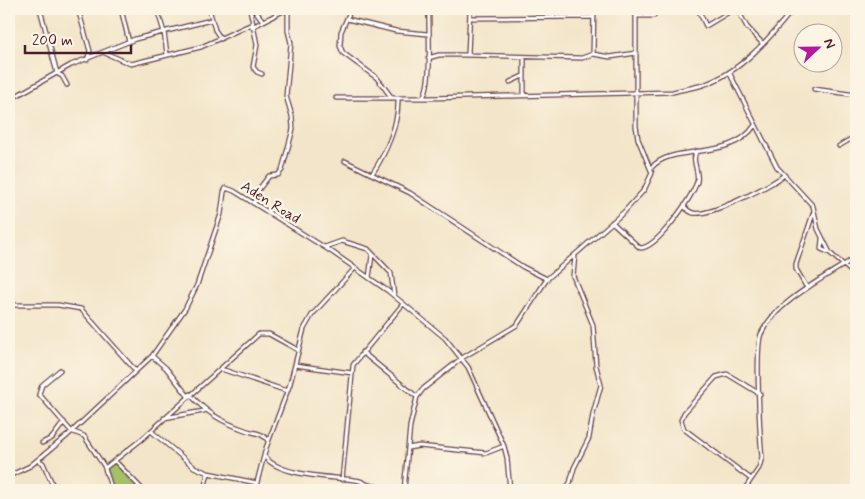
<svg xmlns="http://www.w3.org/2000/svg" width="865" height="499" font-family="Mynerve,sans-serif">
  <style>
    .green { fill: #a5c067; stroke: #787049 }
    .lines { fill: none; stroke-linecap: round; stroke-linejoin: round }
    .minor-casing { stroke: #633d43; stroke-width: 5.5 }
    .minor { stroke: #fff; stroke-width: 3 }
    .labels { text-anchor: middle; stroke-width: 5; stroke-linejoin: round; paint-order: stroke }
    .street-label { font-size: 15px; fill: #4a1f2b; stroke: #fcf5e5 }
  </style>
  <rect width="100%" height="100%" fill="#fcf5e5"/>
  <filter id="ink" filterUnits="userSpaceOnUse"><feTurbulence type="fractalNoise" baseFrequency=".02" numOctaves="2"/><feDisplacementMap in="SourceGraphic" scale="10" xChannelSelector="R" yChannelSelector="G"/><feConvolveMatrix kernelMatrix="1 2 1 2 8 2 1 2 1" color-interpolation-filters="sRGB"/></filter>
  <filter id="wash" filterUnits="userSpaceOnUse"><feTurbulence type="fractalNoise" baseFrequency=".0096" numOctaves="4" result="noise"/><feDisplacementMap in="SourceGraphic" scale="20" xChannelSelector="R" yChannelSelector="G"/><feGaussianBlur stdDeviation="1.12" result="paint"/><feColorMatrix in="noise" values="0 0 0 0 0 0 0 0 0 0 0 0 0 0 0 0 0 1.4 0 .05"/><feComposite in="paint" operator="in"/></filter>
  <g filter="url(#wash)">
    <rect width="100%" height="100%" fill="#f3e5c9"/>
    <path class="green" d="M113 465 120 466 128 480 138 490H113L107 469Z"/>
  </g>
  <g filter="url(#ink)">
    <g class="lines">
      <defs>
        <path id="minor" d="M40 9 57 73
          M78 9 90 51 87 60
          M121 9 129 42
          M157 9 164 32 167 54
          M209 9 215 30 221 39
          M250 9 257 45 253 67 257 72 262 74
          M254 9 263 21
          M351 9 341 32 340 46 343 53 377 78 392 98
          M594 9 593 54 610 57 636 53
          M698 9 706 26 734 9
          M737 9 747 27 763 44
          M636 16H654
          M553 17 556 9
          M470 18 593 17
          M347 19 396 31 428 34
          M252 27 287 9
          M105 53 131 64 201 47 252 24
          M468 55 470 9
          M428 58 439 55H466L582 58 593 54
          M729 72 777 167 813 206 818 229 830 253 856 276
          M56 73 62 76 67 85
          M510 82 523 76
          M814 89 856 95
          M524 94V58
          M423 97C433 84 428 27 429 9
          M336 98H429L673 92C683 89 693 88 703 85 740 73 770 38 793 9
          M9 100 71 65 135 39 211 20
          M839 146 856 136
          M345 161 410 193 523 267 547 279
          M651 168C673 142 730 163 755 125
          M372 174C386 153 399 124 398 98
          M254 203 259 189 269 176 278 175 282 170 293 129 292 116 286 96 291 43 288 31V9
          M684 206C686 209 690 212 693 213 710 217 769 186 783 176
          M612 222 640 248C658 248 691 198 697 182 700 171 690 160 697 151
          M822 239 821 249 830 253
          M325 247 342 241 368 249 391 273 394 296
          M369 278 372 255
          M807 288 796 269V264L814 211
          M9 305H58L81 309 135 370
          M362 352 417 397
          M152 356 166 368 188 396
          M295 365 352 373
          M221 369 287 391
          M60 370 42 385 39 394 71 431 84 436 104 466 112 490
          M190 394C205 412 222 422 245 430 253 433 264 433 268 441
          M164 418 204 411
          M151 431 194 467 208 473 257 483
          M42 443 52 438 64 422
          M408 448 419 446 486 453 504 446
          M265 457C280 476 331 477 355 480 360 480 364 483 369 485 381 488 393 489 404 490
          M38 460 43 463 55 490
          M115 461 143 490
          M105 468 142 439 259 334H269L298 350
          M9 476 30 466 67 436 152 356 185 309 197 285 221 214 224 192 226 188 234 191 332 252 388 291 445 338 468 367 504 446 507 458 510 490
          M751 479 684 429 681 420 684 413 716 377 727 374 760 394
          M342 480 353 365 403 304
          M136 490 139 486
          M204 490 208 473
          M255 490 266 448 290 384 304 329 312 315 355 268
          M404 490 410 426 417 397 423 389 462 358 517 325 547 279 624 212 644 190 652 173 638 139 636 126V9
          M564 490 570 483 574 468 589 438 593 414 601 385 596 366 593 325 573 276 575 256
          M744 490 759 468 762 457C760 437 755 349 761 334 776 301 828 276 856 257"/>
      </defs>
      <use href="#minor" class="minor-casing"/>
      <use href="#minor" class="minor"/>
    </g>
  </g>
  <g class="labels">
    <g class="street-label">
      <text transform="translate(271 202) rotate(32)" y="5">Aden Road</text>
    </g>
  </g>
  <rect width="865" height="499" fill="none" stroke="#fcf5e5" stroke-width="30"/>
  <g transform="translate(818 48) rotate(68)"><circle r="24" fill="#fcf5e5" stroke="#b59f9b"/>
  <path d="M0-4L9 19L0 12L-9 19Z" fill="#b5179e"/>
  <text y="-8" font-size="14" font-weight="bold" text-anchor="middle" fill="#4a1f2b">N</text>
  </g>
  <path d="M25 45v8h106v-8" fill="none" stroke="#4a1f2b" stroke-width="2.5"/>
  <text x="32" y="45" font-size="15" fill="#4a1f2b" stroke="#fcf5e5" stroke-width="4" paint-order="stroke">200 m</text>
</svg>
